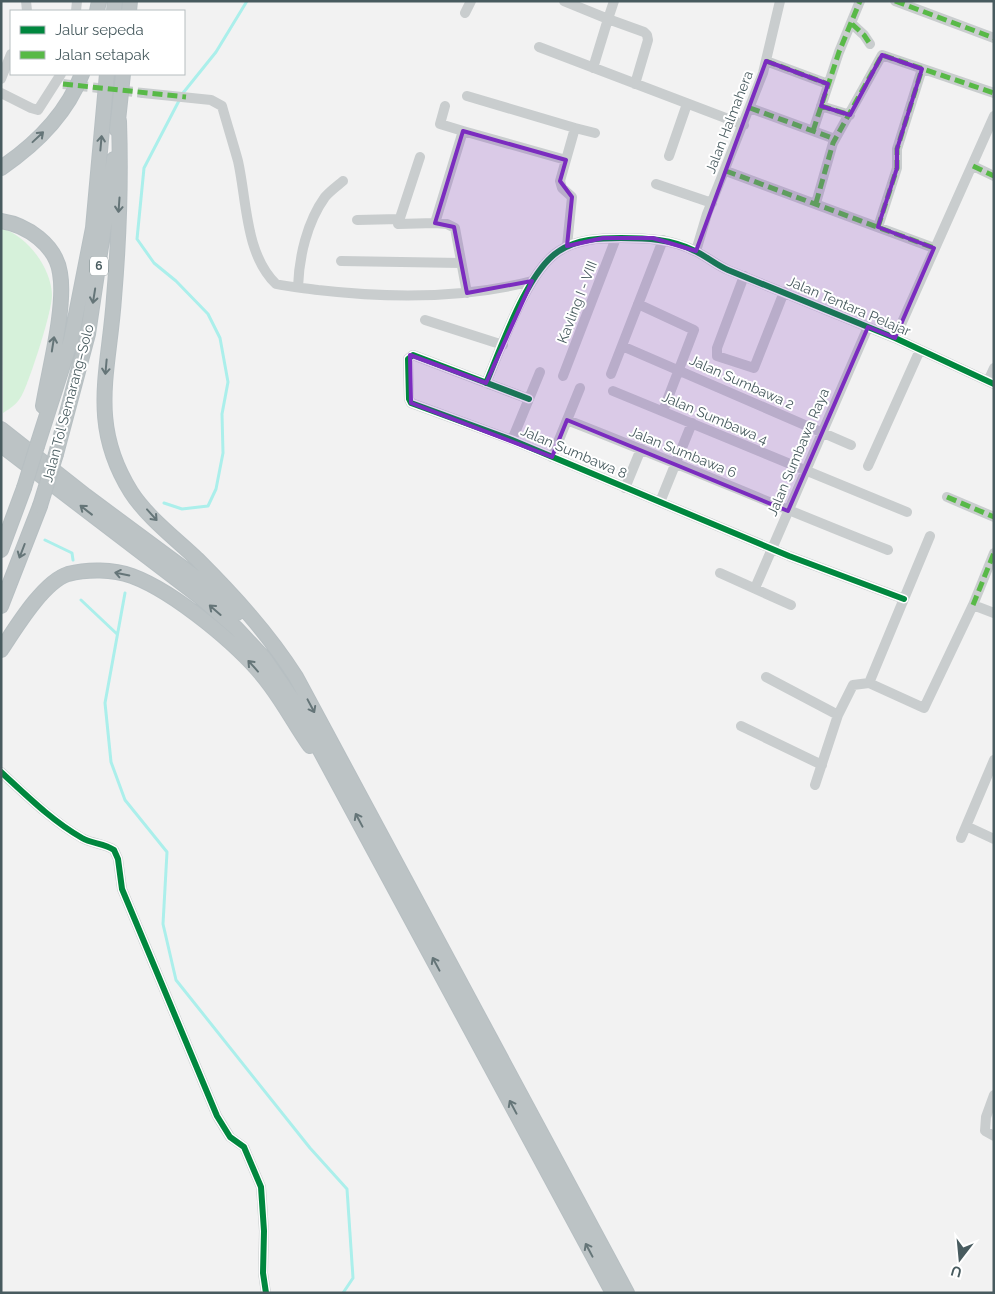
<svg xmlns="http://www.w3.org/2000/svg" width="995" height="1294" font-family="Raleway,sans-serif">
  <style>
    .green { fill: #d6f1da }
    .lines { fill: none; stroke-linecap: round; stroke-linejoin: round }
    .stream { stroke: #abefeb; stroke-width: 3 }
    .minor-tunnel { stroke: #c8cccd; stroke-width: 10; stroke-dasharray: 10 5; stroke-linecap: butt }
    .highway-casing { stroke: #b7bfc2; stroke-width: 16 }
    .minor { stroke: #c9cdce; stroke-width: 10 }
    .highway { stroke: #bcc3c5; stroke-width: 14 }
    .highway-bridge-casing { stroke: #b7bfc2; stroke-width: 16; stroke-linecap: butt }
    .highway-bridge { stroke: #bcc3c5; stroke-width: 14 }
    .quiet { stroke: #58b947; stroke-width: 5; stroke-dasharray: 10 5; stroke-linecap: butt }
    .cycleway-casing { stroke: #fff; stroke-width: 9 }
    .cycleway { stroke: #00873e; stroke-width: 6 }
    .oneway { stroke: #657578 }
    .marked { fill: #7b2cbf; fill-opacity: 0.2; stroke: #7b2cbf; stroke-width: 4; stroke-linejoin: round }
    .labels { text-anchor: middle; stroke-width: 4; stroke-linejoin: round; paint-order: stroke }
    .shield { fill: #fff; stroke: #7f8c8f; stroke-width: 1 }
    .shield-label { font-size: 12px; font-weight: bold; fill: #485b5f }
    .street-label { font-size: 14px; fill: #485b5f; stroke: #fff }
  </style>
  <rect width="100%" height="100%" fill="#f2f2f2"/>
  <path class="green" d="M1 228C28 236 51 268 52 295 52 312 30 379 22 395 18 403 11 408 3 413Z"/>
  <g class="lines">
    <path class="stream" d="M164 503 182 509 208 506 216 489 223 453 222 414 228 382 220 338 208 314 176 281 154 263 137 239 144 168 183 93 216 52 247 1
      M45 540 72 553 73 560
      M125 593 105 703 111 762 125 800 167 852 163 924 176 980 310 1148 347 1189 353 1278 343 1293
      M81 600 117 634"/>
    <path class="minor-tunnel" d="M63 84 143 93"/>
    <defs>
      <path id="highway" d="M97 11 99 1
        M114 11 115 1
        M129 11 130 1
        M119 121C121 180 119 239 114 298 109 372 88 423 131 492 147 517 176 539 197 559 234 596 268 633 296 677L627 1293
        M117 130 123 74
        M1 168C35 145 67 113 82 74
        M1 221C27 225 56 245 60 273 66 307 49 370 43 406
        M1 429 86 496 202 582 237 613
        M1 445 200 597 236 628 264 658 294 702 613 1293
        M37 446 71 340 93 228 107 74
        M56 454 88 334 114 159
        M1 550 24 488
        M1 606 40 506
        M1 650C15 629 43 582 68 574 87 569 113 569 132 576 175 592 243 648 270 685 285 705 296 726 310 746"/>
    </defs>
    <use href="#highway" class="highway-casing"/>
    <path class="minor" d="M26 1 27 11
      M564 1 608 19 614 1
      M895 1 994 38
      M76 11 77 1
      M465 13 471 1
      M852 24 864 35 870 44
      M539 47 744 125
      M766 61 828 84
      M593 68 608 19 644 32 647 35 648 40 635 84
      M1 79 11 54
      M1 93 31 108 38 110 61 74
      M143 93 211 100 222 106C227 124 233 143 238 161 247 201 245 254 276 284 289 287 304 288 318 290 387 298 463 299 532 281
      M467 96 575 128 560 181 562 188 572 197 567 246
      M445 106 440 124 463 131
      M821 106 850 115
      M750 108 835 139
      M575 128 595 133
      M813 131 839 52 860 1
      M669 156 687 104
      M420 157 398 224 435 223
      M973 166 994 176
      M726 171 934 248
      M656 184 712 203
      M816 203 833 143 882 55 994 93
      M357 220 399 219
      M878 227 897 168V149L922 69
      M696 251 707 214 763 73 780 1
      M341 261 461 263
      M744 276 717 348V356L754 368 784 292
      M298 287C299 257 307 222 325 197 330 191 337 186 343 181
      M467 293 455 228 447 224 435 223 463 131 566 160
      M638 304 694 330 663 411
      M425 320 503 345
      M895 338 994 116
      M622 346 851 445
      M611 374 663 240
      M563 376 616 238
      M988 381 994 368
      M486 383C501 348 527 271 559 251 577 239 600 238 621 238 646 238 672 239 695 251 706 256 716 265 728 270L895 338 994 384
      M613 391 907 512
      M529 399 413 355 408 359 409 399 411 403 512 440 789 556 904 599
      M567 420C675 462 781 508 888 550
      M512 440 540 372
      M552 457 580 388
      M868 466 920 350
      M625 488 641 449
      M947 497 994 517
      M660 502 692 423
      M720 573 791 605
      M755 588 868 327
      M973 605 994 553
      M766 677 838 715
      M869 683 930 536
      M741 726 822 765
      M1 772C26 795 52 821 82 838 92 844 104 843 114 850L118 859 122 889 217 1116 230 1137 244 1147 261 1187 264 1231 263 1273 266 1293
      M815 785 838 715 853 685 869 683 924 708 973 605 994 613
      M966 826 994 839
      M961 838 994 760
      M994 1095 986 1117 985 1131 994 1136"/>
    <use href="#highway" class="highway"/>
    <defs>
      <path id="highway-bridge" d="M24 488 37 446
        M40 506 56 454"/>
    </defs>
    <use href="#highway-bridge" class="highway-bridge-casing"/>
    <use href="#highway-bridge" class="highway-bridge"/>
    <path class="quiet" d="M895 1 994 38
      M852 24 864 35 870 44
      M766 61 828 84
      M63 84 186 97
      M821 106 850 115
      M750 108 835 139
      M813 131 839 52 860 1
      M973 166 994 176
      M726 171 934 248
      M816 203 833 143 882 55 994 93
      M878 227 897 168V149L922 69
      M947 497 994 517
      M973 605 994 553"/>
    <defs>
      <path id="cycleway" d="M486 383C501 348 527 271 559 251 577 239 600 238 621 238 646 238 672 239 695 251 706 256 716 265 728 270L895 338 994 384
        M529 399 413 355 408 359 409 399 411 403 512 440 789 556 904 599
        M1 772C26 795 52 821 82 838 92 844 104 843 114 850L118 859 122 889 217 1116 230 1137 244 1147 261 1187 264 1231 263 1273 266 1293"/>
    </defs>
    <use href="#cycleway" class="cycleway-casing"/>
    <use href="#cycleway" class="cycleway"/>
  </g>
  <defs><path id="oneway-shaft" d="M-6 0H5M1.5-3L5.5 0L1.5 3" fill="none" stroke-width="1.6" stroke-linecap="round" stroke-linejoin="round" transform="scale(1.25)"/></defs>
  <g class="oneway">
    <use href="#oneway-shaft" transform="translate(38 137) rotate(-43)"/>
    <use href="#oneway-shaft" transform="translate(101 143) rotate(-85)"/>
    <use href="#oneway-shaft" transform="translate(119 205) rotate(94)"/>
    <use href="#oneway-shaft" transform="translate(94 296) rotate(99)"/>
    <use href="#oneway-shaft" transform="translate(53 344) rotate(-81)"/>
    <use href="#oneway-shaft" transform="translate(106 367) rotate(95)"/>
    <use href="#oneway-shaft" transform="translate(86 510) rotate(-142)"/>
    <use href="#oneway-shaft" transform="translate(152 515) rotate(48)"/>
    <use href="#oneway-shaft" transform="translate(22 551) rotate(111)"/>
    <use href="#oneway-shaft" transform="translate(122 574) rotate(-169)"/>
    <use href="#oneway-shaft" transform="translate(215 610) rotate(-139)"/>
    <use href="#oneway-shaft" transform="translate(253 666) rotate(-132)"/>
    <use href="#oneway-shaft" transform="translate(311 706) rotate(62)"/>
    <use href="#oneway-shaft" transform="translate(359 820) rotate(-118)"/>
    <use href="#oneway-shaft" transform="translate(436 964) rotate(-118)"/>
    <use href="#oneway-shaft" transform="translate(513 1107) rotate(-118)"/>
    <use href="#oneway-shaft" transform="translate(589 1250) rotate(-118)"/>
  </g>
  <path class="marked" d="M882 55 922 69 897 149V168L878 227 934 248 895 338 868 327 788 511 567 420 552 457 411 403 410 355 486 383 532 281 467 293 454 227 435 223 463 131 566 160 560 181 572 197 567 246 603 238H653L696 251 766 61 828 84 821 106 850 115Z"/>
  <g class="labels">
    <rect class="shield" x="90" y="256.5" width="18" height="19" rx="4"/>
    <g class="shield-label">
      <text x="99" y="270">6</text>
    </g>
    <g class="street-label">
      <text transform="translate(729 122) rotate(-69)" y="5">Jalan Halmahera</text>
      <text transform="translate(577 302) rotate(-69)" y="5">Kavling I - VIII</text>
      <text transform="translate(849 306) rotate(23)" y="5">Jalan Tentara Pelajar</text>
      <text transform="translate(742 382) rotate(24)" y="5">Jalan Sumbawa 2</text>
      <text transform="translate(68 403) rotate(-75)" y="5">Jalan Tol Semarang–Solo</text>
      <text transform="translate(715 418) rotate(23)" y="5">Jalan Sumbawa 4</text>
      <text transform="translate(574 452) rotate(23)" y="5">Jalan Sumbawa 8</text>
      <text transform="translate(683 452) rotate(22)" y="5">Jalan Sumbawa 6</text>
      <text transform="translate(798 452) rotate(-67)" y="5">Jalan Sumbawa Raya</text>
    </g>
  </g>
  <rect width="995" height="1294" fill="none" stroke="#485b5f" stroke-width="5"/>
  <rect x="10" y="10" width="175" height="65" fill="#ffffff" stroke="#b6bdbf"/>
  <rect x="20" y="26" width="25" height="8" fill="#00873e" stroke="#b6bdbf"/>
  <text x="55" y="35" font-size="15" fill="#485b5f">Jalur sepeda</text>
  <rect x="20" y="51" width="25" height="8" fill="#58b947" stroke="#b6bdbf"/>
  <text x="55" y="60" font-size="15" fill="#485b5f">Jalan setapak</text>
  <g transform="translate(960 1259) rotate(196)" stroke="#ffffff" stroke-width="4" paint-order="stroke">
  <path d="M0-4L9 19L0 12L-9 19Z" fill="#485b5f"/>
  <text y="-8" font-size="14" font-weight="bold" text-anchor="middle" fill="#485b5f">U</text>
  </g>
</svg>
